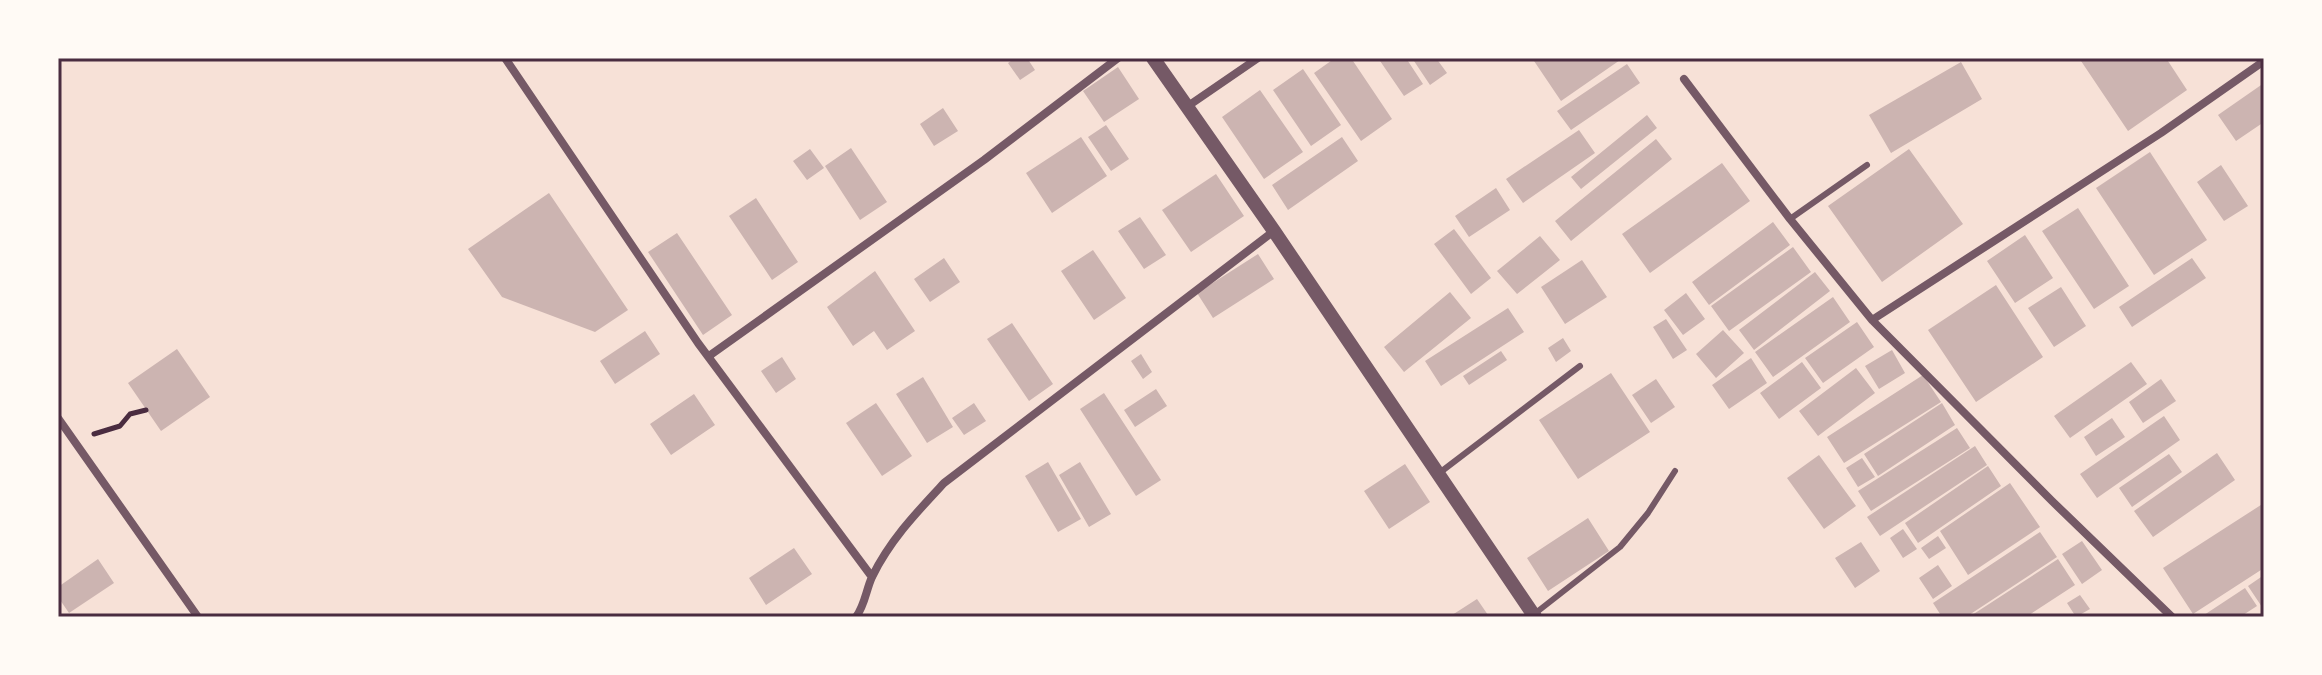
<svg xmlns="http://www.w3.org/2000/svg" width="2322" height="675" font-family="Karla,sans-serif">
  <style>
    .building { fill: #ccb4b1 }
    .lines { fill: none; stroke-linecap: round; stroke-linejoin: round }
    .path { stroke: #4a2c40; stroke-width: 5 }
    .service { stroke: #755966; stroke-width: 6 }
    .minor { stroke: #755966; stroke-width: 8 }
    .tertiary { stroke: #755966; stroke-width: 14 }
    .neatline { fill: none; stroke: #4a2c40; stroke-width: 3 }
  </style>
  <rect width="100%" height="100%" fill="#f7e1d7"/>
  <path class="building" d="M1015 58H1027L1035 70 1020 80 1008 63Z
    M1335 58H1351L1392 119 1361 141 1314 73Z
    M1378 58H1406L1423 84 1404 96Z
    M1412 58H1436L1447 73 1430 85Z
    M1532 58H1623L1561 101Z
    M2079 58H2166L2187 90 2128 131Z
    M1961 62 1982 99 1891 153 1869 115Z
    M1627 64 1640 83 1571 130 1557 111Z
    M1118 67 1139 99 1104 122 1083 91Z
    M1303 69 1341 125 1311 146 1273 90Z
    M2264 83V122L2236 141 2218 115Z
    M1260 90 1303 152 1264 179 1222 117Z
    M943 108 958 131 934 146 920 124Z
    M1647 115 1657 128 1581 189 1571 177Z
    M1106 125 1129 159 1111 171 1088 137Z
    M1579 130 1595 153 1523 203 1506 179Z
    M1081 137 1107 176 1052 213 1026 173Z
    M1342 137 1358 161 1288 210 1272 185Z
    M1656 139 1672 159 1571 241 1555 221Z
    M851 148 887 202 860 220 825 166Z
    M810 149 824 168 807 180 793 161Z
    M1909 149 1963 224 1882 282 1828 206Z
    M2150 152 2207 240 2154 275 2096 188Z
    M1722 163 1750 201 1650 273 1622 234Z
    M2221 165 2248 206 2224 221 2197 182Z
    M1216 174 1244 216 1191 252 1162 210Z
    M1496 188 1510 210 1469 237 1455 216Z
    M549 193 628 310 595 332 502 297 468 249Z
    M756 198 798 262 772 280 729 216Z
    M2078 208 2129 286 2094 309 2042 231Z
    M1140 217 1166 255 1144 269 1118 231Z
    M1773 222 1790 245 1709 305 1692 282Z
    M1454 229 1491 278 1471 294 1434 244Z
    M677 233 732 315 703 335 648 252Z
    M2025 235 2053 278 2015 303 1987 261Z
    M1540 236 1560 260 1517 294 1497 271Z
    M1793 247 1811 272 1729 331 1711 306Z
    M1093 250 1126 298 1094 320 1061 271Z
    M1258 254 1274 279 1213 318 1197 293Z
    M944 258 960 282 930 302 914 279Z
    M2192 258 2206 278 2132 327 2119 307Z
    M1582 260 1607 297 1565 324 1541 287Z
    M875 271 915 331 887 350 874 331 853 346 827 307Z
    M1815 272 1830 291 1754 350 1739 330Z
    M1996 285 2043 357 1976 402 1928 330Z
    M2061 287 2086 326 2054 347 2028 308Z
    M1450 292 1471 318 1404 372 1384 347Z
    M1686 293 1705 319 1683 335 1664 310Z
    M1833 297 1850 322 1773 377 1755 352Z
    M1508 308 1524 332 1441 386 1425 361Z
    M1666 319 1687 350 1673 359 1653 327Z
    M1857 322 1874 347 1823 383 1805 358Z
    M1012 323 1053 384 1029 401 987 339Z
    M1723 330 1744 353 1716 378 1696 354Z
    M645 331 660 354 615 384 600 361Z
    M1563 338 1571 351 1556 362 1548 348Z
    M177 349 210 397 161 431 128 383Z
    M1892 350 1905 373 1879 389 1865 366Z
    M1501 351 1507 360 1469 385 1463 376Z
    M1141 354 1152 372 1143 379 1131 361Z
    M782 357 796 379 776 393 761 371Z
    M1751 358 1767 383 1729 409 1712 385Z
    M1802 362 1821 388 1779 419 1760 393Z
    M2131 362 2147 384 2070 438 2054 416Z
    M1856 368 1875 393 1818 436 1799 411Z
    M1611 373 1650 432 1578 479 1539 420Z
    M1923 375 1941 402 1844 463 1827 437Z
    M923 377 953 427 927 443 896 394Z
    M1656 379 1675 407 1651 423 1632 395Z
    M2161 379 2176 401 2143 423 2129 402Z
    M1156 389 1167 406 1135 427 1124 410Z
    M1104 393 1161 480 1136 496 1080 409Z
    M694 394 715 425 671 455 650 424Z
    M876 403 912 456 882 476 846 423Z
    M974 403 986 421 964 435 952 418Z
    M1942 403 1955 425 1878 476 1864 454Z
    M2164 416 2180 440 2097 498 2080 474Z
    M2112 418 2125 437 2096 456 2084 437Z
    M1957 428 1970 448 1871 511 1858 491Z
    M1975 446 1987 465 1880 536 1867 517Z
    M2217 453 2235 480 2153 537 2134 511Z
    M2169 454 2182 472 2132 507 2119 488Z
    M1819 455 1856 506 1824 529 1787 478Z
    M1862 458 1875 477 1858 487 1846 468Z
    M1048 462 1081 519 1058 532 1025 476Z
    M1080 462 1111 514 1089 527 1059 475Z
    M1405 464 1430 502 1389 529 1364 491Z
    M1988 466 2001 486 1918 543 1905 523Z
    M2010 483 2040 527 1968 575 1940 531Z
    M2264 503V568L2193 614 2163 568Z
    M1588 518 1609 551 1548 591 1527 558Z
    M1903 529 1917 549 1903 558 1890 538Z
    M2040 532 2057 557 1966 617H1942L1933 603Z
    M1938 536 1946 548 1929 559 1921 548Z
    M2082 541 2102 570 2082 584 2062 554Z
    M1861 542 1880 571 1855 588 1835 558Z
    M794 548 812 574 766 605 749 578Z
    M98 559 114 583 69 613 58 597V587Z
    M2058 559 2075 585 2026 617H1969Z
    M1938 565 1952 586 1933 599 1919 578Z
    M2264 575V610L2248 586Z
    M2245 588 2257 606 2240 617H2201Z
    M2080 595 2090 609 2076 617 2067 603Z
    M1477 599 1488 615 1485 617H1449Z"/>
  <g class="lines">
    <path class="path" d="M94 434 120 426 130 414 146 410"/>
    <path class="service" d="M1790 219 1867 165
      M1438 474 1580 366
      M1533 615 1620 547 1648 513 1675 471"/>
    <path class="minor" d="M505 58 698 343 872 577
      M1684 79 1790 219 1872 320 2052 501 2172 617
      M1188 106 1258 58
      M1872 320 2161 133 2264 61
      M709 356 984 160 1118 58
      M58 418 198 617
      M856 617C865 605 866 590 872 577 890 540 917 512 944 483L1274 231"/>
    <path class="tertiary" d="M1153 58 1274 231 1535 617"/>
  </g>
  <rect width="2322" height="675" fill="none" stroke="#fffaf5" stroke-width="120"/>
  <rect x="60" y="60" width="2202" height="555" class="neatline"/>
</svg>
